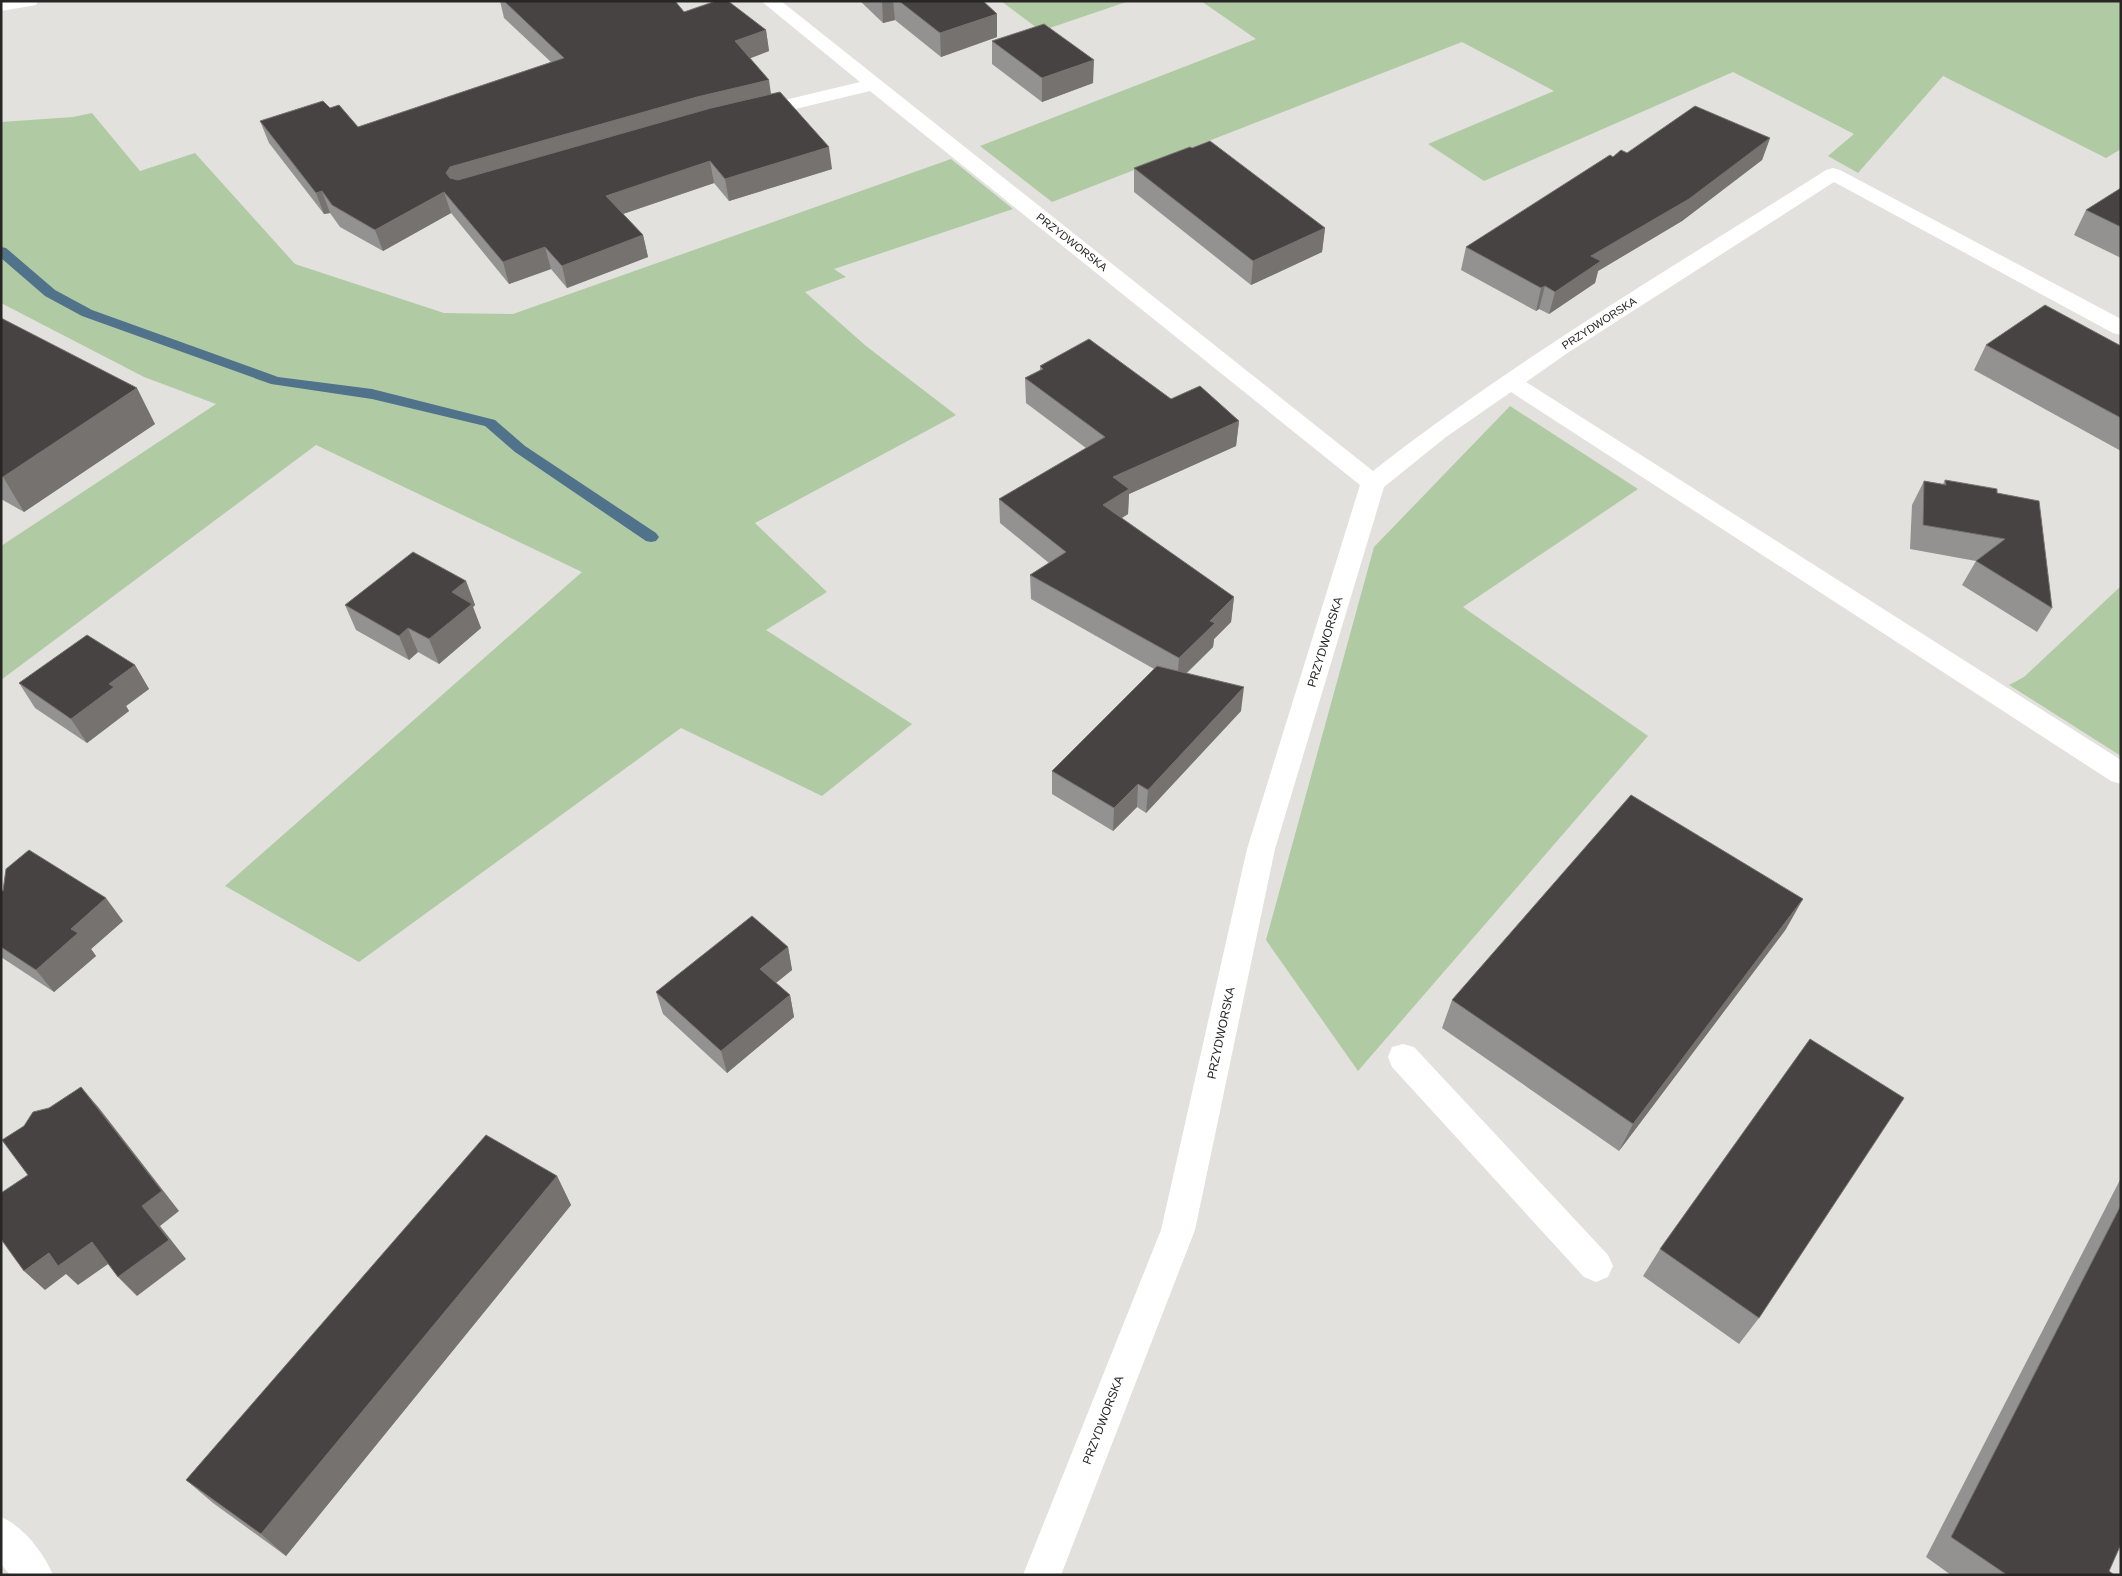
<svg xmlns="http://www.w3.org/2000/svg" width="2122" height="1576" font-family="Helvetica,sans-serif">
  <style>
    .green { fill: #b0cba3 }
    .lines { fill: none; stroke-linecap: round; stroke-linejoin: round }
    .stream { fill: #51728b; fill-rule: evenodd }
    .minor { fill: #fff; fill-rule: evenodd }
    .highway { fill: #fff; fill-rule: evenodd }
    .wall { fill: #949290 }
    .shaded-wall { fill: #767270 }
    .building { fill: #474342; stroke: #767270 }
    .labels { text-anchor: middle; stroke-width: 5; stroke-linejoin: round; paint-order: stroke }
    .far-street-label { font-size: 11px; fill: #272625; stroke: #fff }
    .street-label { font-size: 12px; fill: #272625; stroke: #fff }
  </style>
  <rect width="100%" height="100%" fill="#e2e1dd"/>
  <path class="green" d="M1001 1H1129L1041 31Z
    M1201 1H2121V149L2106 158 1943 76 1858 173 1828 156 1854 134 1733 72 1484 181 1428 144 1554 91 1462 42 1052 202 980 146 1256 39Z
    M92 113 140 171 195 153 295 264 444 313 513 314 951 159 1013 209 834 269 846 277 805 292 866 346 956 415 755 523 827 592 766 630 912 724 822 796 681 728 359 962 225 886 582 572 316 445 1 680V546L216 404 144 377 1 303V122L73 117Z
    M1510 406 1638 489 1463 607 1648 736 1358 1071 1266 940 1374 547Z
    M2121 586V756L2009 685 2024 677Z"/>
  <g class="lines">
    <path class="stream" d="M1 247 6 248 55 290 92 310 278 377 372 389 495 420 525 446 656 533 659 537 656 541 651 542 646 541 515 452 485 426 372 399 271 384 82 316 45 296 1 258Z"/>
    <path class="minor" d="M761 1H781L1373 471C1516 359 1673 267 1826 170L1833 168 1840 170 2121 319V335L2113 333 1834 182 1569 352 1526 382 2121 760V784L2111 781 1511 392 1446 437 1384 487 1275 849 1195 1230 1061 1575H1023L1161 1230 1247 849 1360 485 870 91 754 119 747 117 744 113 747 109 860 82Z
      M1403 1044 1414 1047 1608 1255 1613 1266 1608 1277 1596 1282 1584 1277 1392 1067 1388 1057 1392 1047Z
      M1 1517C23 1526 44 1553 53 1575H10L1 1564Z"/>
    <path class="highway" d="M1 1H39L36 5 1 11Z"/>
  </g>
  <path class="wall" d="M500 1H675L684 12 766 30 769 51 750 58 771 94 832 169 729 201 714 183 623 214 643 235 648 257 567 288 551 269 509 284 451 213 383 251 340 227 330 213 324 214 269 143 260 121 358 127 551 62 504 18Z
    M860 1H983L997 14V37L941 57 895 20 883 23Z
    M992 41 1093 83 1042 102 992 64Z
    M1770 138 1762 160 1682 221 1598 271 1595 283 1549 314 1539 309 1536 311 1461 270 1466 247 1613 157 1627 153Z
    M1134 168 1325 228 1322 252 1251 285 1134 192Z
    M2121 188V258L2074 235 2086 210Z
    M1 318 155 424 24 512 1 499Z
    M1986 345 2121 346V451L1974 370Z
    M1040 366 1171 399 1239 421 1236 446 1129 494 1128 514 1122 518 1234 597 1231 622 1214 639 1213 647 1187 673 1241 711 1146 813 1137 807 1113 831 1052 794V771L1154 669 1031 599 1030 575 1049 563 1000 523 999 499 1086 448 1026 403 1025 378 1040 370Z
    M1945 480 1997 493 2052 608 2037 632 1962 585 1976 561 1910 549 1912 505 1924 481 1943 484Z
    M466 581 475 605 473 607 481 628 439 664 418 652 409 660 356 630 345 605Z
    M135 665 149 689 126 706 129 711 87 743 35 708 19 683Z
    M1 891 123 921 91 949 96 956 54 992 1 957Z
    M1786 929 1619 1151 1442 1028 1452 1000Z
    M788 947 792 970 775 983 790 995 794 1017 727 1073 663 1014 656 992Z
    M557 1176 571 1205 286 1556 213 1503 186 1480Z
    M2121 1178V1544L2109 1571 2114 1575H1951L1926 1557Z
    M1660 1249 1759 1318 1739 1344 1643 1276Z"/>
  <path class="shaded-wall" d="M882 1H893L895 20 883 23Z
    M997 14V37L941 57 940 33Z
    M766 30 769 51 738 63 735 41Z
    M1094 60 1093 83 1042 102V78Z
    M769 80 772 101 456 188 446 173 450 167 697 97Z
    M1770 138 1762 160 1682 221 1598 271 1595 283 1549 314 1555 292 1591 256Z
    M829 147 832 169 729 201 725 179Z
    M710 161 714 183 611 218 606 196Z
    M322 191 330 213 324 214 316 193Z
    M444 192 451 213 383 251 375 230Z
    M1325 228 1322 252 1251 285 1253 261Z
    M643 235 648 257 567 288 562 266Z
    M545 247 551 269 509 284 503 262Z
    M1545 286 1539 309 1536 311 1541 288Z
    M137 388 155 424 24 512 3 477Z
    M1239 421 1236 446 1129 494 1128 514 1103 529V505L1113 477Z
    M466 581 475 605 473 607 481 628 439 664 429 639 452 592Z
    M1234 597 1231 622 1214 639 1213 647 1177 682 1179 658 1210 621Z
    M408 628 418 652 409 660 399 636Z
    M135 665 149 689 126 706 129 711 87 743 71 719 109 684Z
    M1244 687 1241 711 1146 813 1148 790Z
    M1138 784 1137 807 1113 831 1114 808Z
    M106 898 123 921 91 949 96 956 54 992 36 970 71 929Z
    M1803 899 1786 929 1619 1151 1633 1124Z
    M788 947 792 970 765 992 760 969Z
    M790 995 794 1017 727 1073 721 1051Z
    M81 1087 99 1108 179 1211 160 1226 186 1259 137 1296 118 1277Z
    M557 1176 571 1205 286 1556 261 1534Z
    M92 1242 111 1262 78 1285 66 1274 45 1290 24 1271 49 1253Z"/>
  <path class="building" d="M504 1H675L684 12 716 1H728L766 30 735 41 769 80 697 97 450 167 446 173 450 178 458 180 711 108 780 92 829 147 725 179 710 161 606 196 643 235 562 266 545 247 503 262 444 192 375 230 332 205 322 191 316 193 260 121 323 101 330 108 339 105 358 127 564 58Z
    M899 1H983L997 14 940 33Z
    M1044 24 1094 60 1042 78 992 41Z
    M1695 106 1770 138 1689 199 1591 256 1601 261 1555 292 1545 286 1541 288 1466 247 1610 155 1613 157 1621 150 1627 153Z
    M1210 141 1325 228 1253 261 1134 168 1190 147 1192 148Z
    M2121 188V227L2086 210Z
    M2045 305 2121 346V418L1986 345Z
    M1 318 137 388 3 477 1 476Z
    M1089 339 1171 399 1200 386 1239 421 1113 477 1129 489 1103 505 1234 597 1210 621 1215 623 1179 658 1030 575 1066 552 999 499 1105 437 1025 378 1043 369 1040 366Z
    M1945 480 1997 489V493L2039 501 2052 608 1976 561 2005 539 1923 525 1924 481 1946 485Z
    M413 552 466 581 452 592 472 604 429 639 408 628 399 636 345 605Z
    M87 635 135 665 109 684 114 687 71 719 19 683Z
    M1157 666 1244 687 1148 790 1138 784 1114 808 1052 771Z
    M1631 795 1803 899 1633 1124 1452 1000Z
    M29 850 106 898 71 929 78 933 36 970 1 947V891H3L6 869Z
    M752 916 788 947 760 969 790 995 721 1051 656 992Z
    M1810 1039 1904 1098 1759 1318 1660 1249Z
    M81 1087 162 1191 142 1206 169 1240 118 1277 92 1242 58 1266 49 1253 24 1271 1 1239V1193L28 1175 2 1140 24 1126 33 1112 49 1108Z
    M486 1135 557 1176 261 1534 186 1480Z
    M2121 1205V1544L2109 1571 2114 1575H2007L1951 1537Z"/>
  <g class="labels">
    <g class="far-street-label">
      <text transform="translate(1072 242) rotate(38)" y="4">PRZYDWORSKA</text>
      <text transform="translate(1599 323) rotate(-33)" y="4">PRZYDWORSKA</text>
    </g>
    <g class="street-label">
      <text transform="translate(1325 642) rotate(-73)" y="4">PRZYDWORSKA</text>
      <text transform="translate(1221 1033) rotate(-78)" y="4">PRZYDWORSKA</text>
      <text transform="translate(1103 1420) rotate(-69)" y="4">PRZYDWORSKA</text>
    </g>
  </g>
  <rect width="2122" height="1576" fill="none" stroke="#272625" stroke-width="5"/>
</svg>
